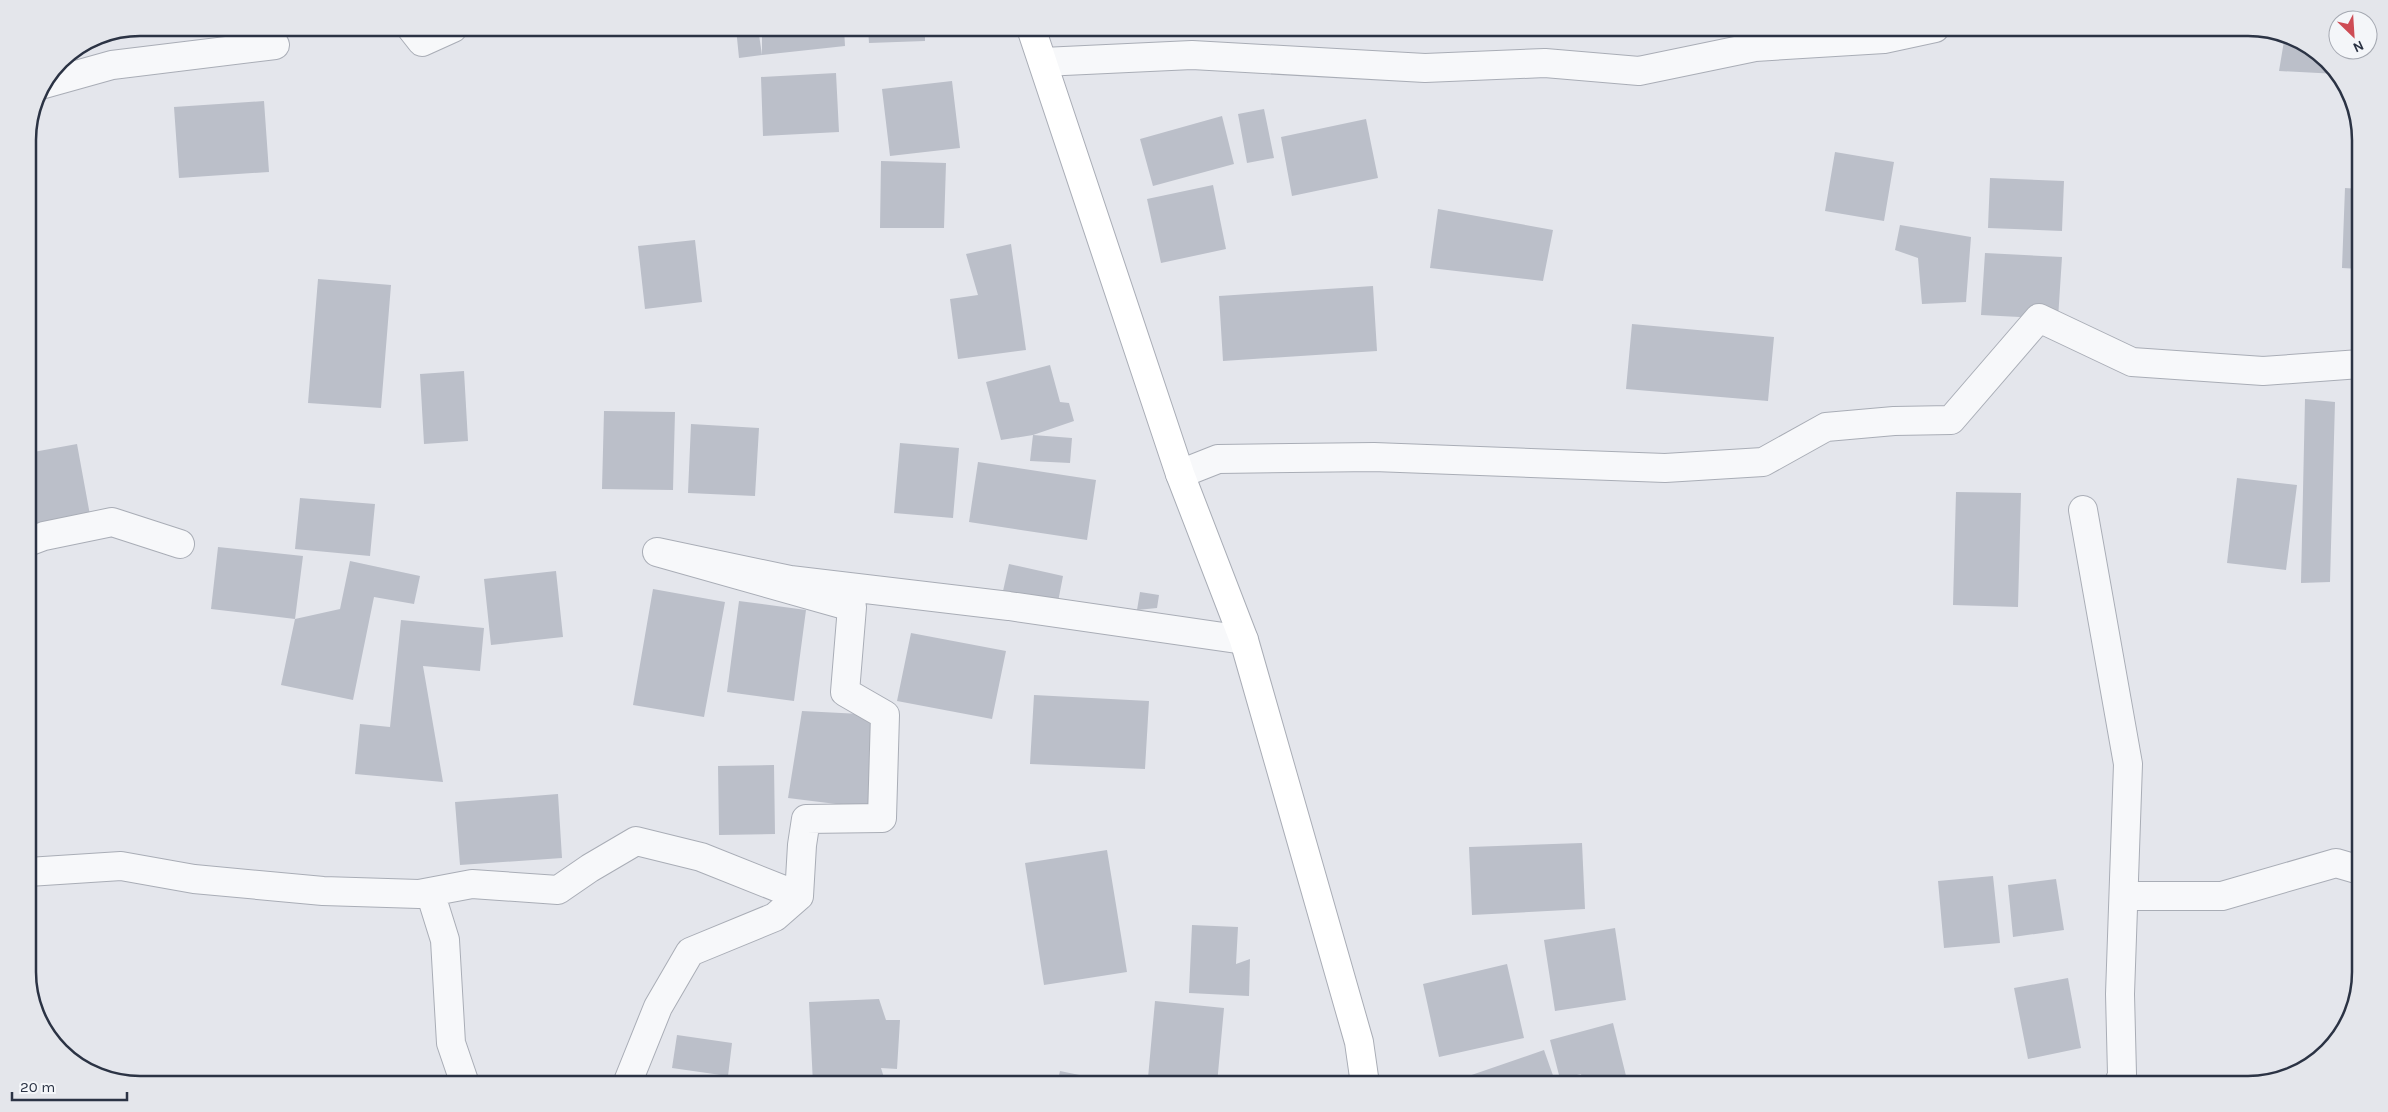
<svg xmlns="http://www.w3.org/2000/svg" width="2388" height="1112" font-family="Karla,sans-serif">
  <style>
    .building { fill: #bbbfc9 }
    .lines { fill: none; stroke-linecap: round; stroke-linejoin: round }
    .street-casing { stroke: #a9adb6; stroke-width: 30 }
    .secondary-casing { stroke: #a9adb6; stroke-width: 30 }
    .street { stroke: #f7f8fa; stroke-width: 28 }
    .secondary { stroke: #fff; stroke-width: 28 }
    .rim { fill: none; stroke: #2b3344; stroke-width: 2.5 }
  </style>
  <rect width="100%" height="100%" fill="#e4e6ec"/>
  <path class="building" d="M736 28H758L762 55 739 58Z
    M762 28H844L845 46 762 55Z
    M868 28H925V41L869 43Z
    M1552 28H1586L1585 34Z
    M2285 35 2291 36 2337 74 2279 71Z
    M836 73 839 132 763 136 761 77Z
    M952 81 960 148 890 156 882 89Z
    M264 101 269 172 179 178 174 107Z
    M1264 109 1274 158 1247 163 1238 114Z
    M1222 116 1234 164 1153 186 1140 139Z
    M1366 119 1378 178 1292 196 1281 137Z
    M1835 152 1894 162 1884 221 1825 211Z
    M881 161 946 163 944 228H880Z
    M1990 178 2064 181 2062 231 1988 228Z
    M1213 185 1226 249 1161 263 1147 199Z
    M2345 188 2360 189V269L2342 268Z
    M1438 209 1553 230 1543 281 1430 268Z
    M1900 225 1971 237 1966 302 1922 304 1918 258 1895 250Z
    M695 240 702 302 645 309 638 246Z
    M1011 244 1026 350 958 359 950 299 978 295 966 254Z
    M1985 253 2062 257 2058 319 1981 315Z
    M318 279 391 285 381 408 308 403Z
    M1373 286 1377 351 1223 361 1219 296Z
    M1632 324 1774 337 1768 401 1626 389Z
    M1050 365 1060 402 1069 403 1074 421 1033 435 1001 440 986 382Z
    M464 371 468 441 424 444 420 374Z
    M2305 399 2335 402 2330 582 2301 583Z
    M604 411 675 412 673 490 602 489Z
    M691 424 759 428 755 496 688 493Z
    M1033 435 1072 438 1070 463 1030 461Z
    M900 443 959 448 953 518 894 513Z
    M77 444 90 515 28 527V453Z
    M978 462 1096 480 1087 540 969 522Z
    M2237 478 2297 485 2286 570 2227 563Z
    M1956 492 2021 493 2018 607 1953 605Z
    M300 498 375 504 370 556 295 549Z
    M218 547 303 556 295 619 211 609Z
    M350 561 420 576 414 604 374 597 353 700 281 685 295 619 340 609Z
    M1009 564 1063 576 1058 602 1003 591Z
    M556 571 563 637 491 645 484 579Z
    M653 589 725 602 704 717 633 705Z
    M1140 592 1159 595 1157 608 1137 610Z
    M739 601 806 610 794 701 727 692Z
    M401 620 484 628 480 671 423 666 443 782 355 774 360 724 390 727Z
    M911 633 1006 651 992 719 897 701Z
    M1034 695 1149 701 1145 769 1030 764Z
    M802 711 880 715 868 808 788 798Z
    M774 765 775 834 719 835 718 766Z
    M558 794 562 858 460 865 455 802Z
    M1582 843 1585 909 1472 915 1469 847Z
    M1107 850 1127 972 1044 985 1025 863Z
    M1993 876 2000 943 1944 948 1938 881Z
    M2056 879 2064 930 2013 937 2008 885Z
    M1192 925 1238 927 1236 964 1250 959 1249 996 1189 993Z
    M1615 928 1626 1000 1555 1011 1544 940Z
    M1507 964 1524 1038 1439 1057 1423 984Z
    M2068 978 2081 1048 2028 1059 2014 988Z
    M879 999 886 1020H900L897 1069 881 1068 886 1084H813L809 1002Z
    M1155 1001 1224 1008 1217 1084 1148 1078Z
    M1613 1023 1628 1084H1583L1581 1074 1560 1079 1550 1040Z
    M677 1035 732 1043 728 1076 672 1068Z
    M1544 1050 1556 1084H1459L1457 1080Z
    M1060 1071 1123 1084H1057Z
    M1911 1081 1912 1084H1899Z"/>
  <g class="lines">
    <defs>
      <path id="street" d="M411 28 422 42 453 28
        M1043 62 1192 55 1425 68 1545 63 1639 71 1755 47 1884 39 1935 28
        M44 84 112 65 275 45 264 28
        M1180 474 1218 459 1374 457 1665 468 1763 462 1826 427 1894 421 1951 420 2039 318 2132 362 2263 371 2360 364
        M2083 510 2128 764 2120 994 2122 1074 2119 1084
        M28 542 44 536 112 522 180 544
        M28 872 121 866 194 879 323 891 419 894 472 884 558 890 590 868 636 841 701 857 799 896
        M430 892 445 940 451 1043 465 1084
        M2125 896H2222L2336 863 2360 870
        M627 1084 658 1007 690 952 775 917 799 896 802 845 806 819 882 818 885 715 845 692 852 607 657 552 790 580 1009 606 1244 640"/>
      <path id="secondary" d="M1031 28 1180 474 1244 640 1359 1042 1365 1084"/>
    </defs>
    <use href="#street" class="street-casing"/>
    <use href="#secondary" class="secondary-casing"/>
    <use href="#street" class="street"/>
    <use href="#secondary" class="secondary"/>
  </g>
  <path d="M0 0H2388V1112H0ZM140 36H2248A104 104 0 0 1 2352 140V972A104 104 0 0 1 2248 1076H140A104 104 0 0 1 36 972V140A104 104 0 0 1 140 36Z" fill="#e4e6eb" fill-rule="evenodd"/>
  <path class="rim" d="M140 36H2248A104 104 0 0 1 2352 140V972A104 104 0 0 1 2248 1076H140A104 104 0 0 1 36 972V140A104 104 0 0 1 140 36Z"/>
  <g transform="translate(2353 35) rotate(155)"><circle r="24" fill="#f4f6f9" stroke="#a4a8b1"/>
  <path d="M0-4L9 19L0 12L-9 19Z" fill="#ce4c55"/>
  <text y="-8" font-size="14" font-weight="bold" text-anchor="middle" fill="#2b3344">N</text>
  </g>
  <path d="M12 1092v8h115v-8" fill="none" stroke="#2b3344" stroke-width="2.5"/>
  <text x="20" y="1092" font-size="15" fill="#2b3344" stroke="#f4f6f9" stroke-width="4" paint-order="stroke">20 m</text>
</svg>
